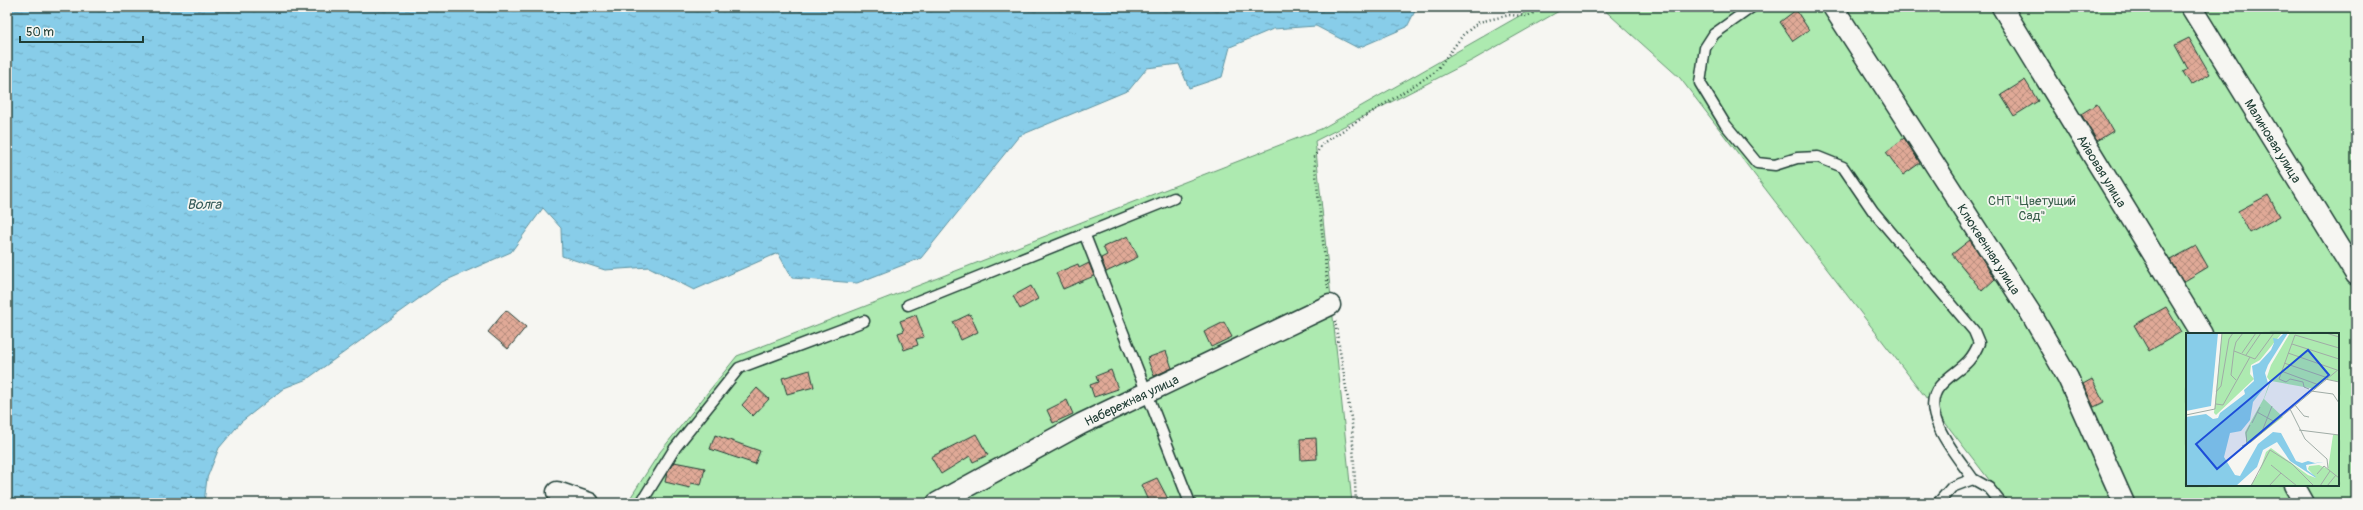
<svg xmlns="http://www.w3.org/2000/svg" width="2363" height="510" font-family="Pangolin,sans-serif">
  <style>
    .green { fill: #adeab0; stroke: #669472; fill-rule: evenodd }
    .water { fill: url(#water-ripples); stroke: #5e93a1 }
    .building { fill: url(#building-cross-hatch); stroke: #1f3d34 }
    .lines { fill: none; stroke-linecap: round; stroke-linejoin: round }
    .service-casing { stroke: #1f3d34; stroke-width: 13 }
    .minor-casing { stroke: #1f3d34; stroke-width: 23 }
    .path { stroke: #1f3d34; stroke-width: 2.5; stroke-dasharray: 1 3; stroke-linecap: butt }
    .service { stroke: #f6f6f2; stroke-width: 10 }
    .minor { stroke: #f6f6f2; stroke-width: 20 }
    .labels { text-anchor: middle; stroke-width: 3.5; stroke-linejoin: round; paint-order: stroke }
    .street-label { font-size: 13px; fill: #1f3d34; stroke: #f6f6f2 }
    .park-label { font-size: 13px; fill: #3b604d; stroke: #f6f6f2 }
    .water-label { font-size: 14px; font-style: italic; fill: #345a58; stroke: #f6f6f2 }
    .inset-road { fill: none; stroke: #a0aca6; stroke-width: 1 }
    .view { fill: #1d4ed8; fill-opacity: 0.15; stroke: #1d4ed8; stroke-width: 2 }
    .inset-edge { fill: none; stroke: #1f3d34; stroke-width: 2 }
  </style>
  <defs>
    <pattern id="water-ripples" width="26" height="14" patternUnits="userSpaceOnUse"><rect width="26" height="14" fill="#88cde9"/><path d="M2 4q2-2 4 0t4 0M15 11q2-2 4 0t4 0" fill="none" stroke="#6fa8be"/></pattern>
    <pattern id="building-cross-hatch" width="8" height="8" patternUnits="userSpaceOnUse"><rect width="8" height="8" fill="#e0a997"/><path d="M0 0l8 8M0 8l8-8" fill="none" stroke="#b58b7c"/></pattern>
  </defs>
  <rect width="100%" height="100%" fill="#f6f6f2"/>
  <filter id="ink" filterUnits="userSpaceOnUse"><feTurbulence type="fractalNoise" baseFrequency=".025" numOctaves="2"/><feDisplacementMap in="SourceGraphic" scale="8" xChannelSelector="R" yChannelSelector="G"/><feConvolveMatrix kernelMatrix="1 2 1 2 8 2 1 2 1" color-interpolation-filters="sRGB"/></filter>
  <g filter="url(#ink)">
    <path class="green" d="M1535 7H1566L1473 60 1315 141 1352 503H627L660 452 737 356 1321 129Z
      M1601 7H2356V503H2007L1680 78ZM2187 334H2338V485H2187Z"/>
    <path class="water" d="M7 7H1417L1407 27 1358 48 1316 26 1273 29 1230 47 1222 77 1189 88 1179 64 1147 68 1129 90 1019 136 921 258 857 283 792 278 778 253 694 290 649 267 605 270 562 256 561 228 543 208 511 252 442 282 307 379 284 388 241 422 219 448 207 478 204 503H7Z"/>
    <path class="building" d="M1796 10 1809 30 1793 41 1780 22Z
      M2189 38 2210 74 2191 85 2183 72 2188 69 2175 45Z
      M2025 80 2038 101 2014 116 2001 95Z
      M2097 104 2113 131 2097 141 2081 114Z
      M1904 138 1920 163 1903 175 1886 152Z
      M2268 195 2280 216 2250 233 2238 211Z
      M1128 236 1138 257 1106 272 1101 258 1107 255 1103 247Z
      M1970 240 1995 279 1982 291 1952 254Z
      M2196 246 2208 267 2183 282 2170 260Z
      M1089 263 1094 276 1063 289 1056 273 1078 264 1079 268Z
      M1031 286 1038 299 1020 309 1013 296Z
      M2166 307 2181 332 2149 351 2134 325Z
      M506 310 526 327 508 349 488 332Z
      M970 314 978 332 961 340 953 322Z
      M916 315 924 337 916 339 918 345 904 350 898 333 904 331 900 321Z
      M1224 322 1232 337 1211 347 1204 332Z
      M1166 351 1172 368 1154 376 1147 358Z
      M810 370 814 387 787 394 782 378Z
      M1111 370 1118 389 1094 397 1090 385 1098 382 1096 376Z
      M2092 379 2104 402 2094 407 2083 384Z
      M757 388 769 399 753 416 742 405Z
      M1067 400 1073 414 1053 423 1047 410Z
      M976 434 988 455 973 462 970 456 941 474 931 457Z
      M715 435 760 451 755 464 710 449Z
      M1316 438 1317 459 1301 460 1300 439Z
      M674 462 705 468 701 485 691 483 690 488 665 482 667 473Z
      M1157 478 1168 499 1160 503H1149L1141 485Z"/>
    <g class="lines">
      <defs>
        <path id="service" d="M1752 7 1714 34 1705 48 1700 83 1725 124 1757 163 1775 165 1797 158 1818 157 1843 167 1873 211 1974 331 1979 343C1969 368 1956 368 1940 386 1917 412 1958 457 1973 479
          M1084 233 1190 503
          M908 305 1174 198
          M641 503 675 448 739 368 864 321
          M1938 503 1952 487 1973 479 1989 488 2001 503"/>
        <g id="minor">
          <path id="s1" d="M1833 7 2030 312 2068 378 2124 503"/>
          <path id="s2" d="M2002 7 2202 334"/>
          <path id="s3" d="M2191 7 2356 275"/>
          <path d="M2294 485 2304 503"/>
          <path d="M557 492 589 503"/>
          <path id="s4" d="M937 503 1081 424 1330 305"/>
        </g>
      </defs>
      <use href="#service" class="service-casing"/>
      <use href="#minor" class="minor-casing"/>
      <path class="path" d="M1328 289 1314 157 1323 143 1435 72 1463 35 1479 22 1510 15 1528 16 1544 7
        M1335 321 1352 424 1356 503"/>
      <use href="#service" class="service"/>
      <use href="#minor" class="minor"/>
    </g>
  </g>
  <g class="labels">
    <g class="street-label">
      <text dy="5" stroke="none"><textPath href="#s3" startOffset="157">Малиновая улица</textPath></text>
      <text dy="5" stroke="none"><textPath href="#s2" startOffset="192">Айвовая улица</textPath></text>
      <text dy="5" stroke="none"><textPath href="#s1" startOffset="288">Клюквенная улица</textPath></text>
      <text dy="5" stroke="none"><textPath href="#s4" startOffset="220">Набережная улица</textPath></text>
    </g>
    <g class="park-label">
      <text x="2032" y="205">СНТ "Цветущий<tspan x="2032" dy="15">Сад"</tspan></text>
    </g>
    <g class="water-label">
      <text x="204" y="209">Волга</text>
    </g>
  </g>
  <g transform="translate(2186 333)">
    <rect width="153" height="153" fill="#f6f6f2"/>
    <path d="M36 0H96L74 27 65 32 64 41 68 46 30 82 28 80ZM104 0H153V49L140 46 129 56 85 48 78 66 97 84 61 112 59 99 78 65 84 48 81 44 85 32ZM147 102H153V153H64L73 140 80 119 85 115 122 142 130 145 122 136 123 133 133 132 142 136Z" fill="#adeab0"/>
    <path d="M0 0H32L25 73 0 78ZM98 0H102L82 32 79 40 82 50 67 69 64 87 55 98 44 100 38 124 49 142 54 143 72 111 87 99 95 100 110 128 116 130 122 128 129 130 136 129H137L120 132 121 137 129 143 130 145 104 128 91 109 77 117 71 134 50 153H0V84L20 81 27 86 32 85 34 80 59 61 58 57 68 48 66 33 73 30 85 17 88 10 87 5 92 6Z" fill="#88cde9"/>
    <path class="inset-road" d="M140 0 153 4M106 11 153 26M48 18 69 26 88 0M56 20 70 0M102 20 151 37M60 22 75 0M98 30 142 45M95 38 133 52M139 46 153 49M50 47 45 42 48 17 50 9 57 0M123 56 118 54 117 49 104 46 100 49 93 46 109 2 153 15M125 58 147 61 153 70M30 59 35 53 43 6 47 0M30 71 37 72 64 24M109 72 118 83 123 84M104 76 119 106 141 126 142 135M71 79 89 89M0 82 29 76 36 0M66 90 74 74M113 97 153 102M75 101 86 73M61 111 60 100 64 92M56 113 65 109 153 36M85 132 111 153M131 141 138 133 153 145M65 153 84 117 106 131 128 153M83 153 95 140M134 153 144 138M141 153 150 142"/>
    <path class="view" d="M122 17 143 42 31 136 10 111Z"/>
    <rect width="153" height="153" class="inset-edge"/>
  </g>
  <rect width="2363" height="510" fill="none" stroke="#f6f6f2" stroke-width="24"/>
  <rect x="12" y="12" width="2339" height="486" fill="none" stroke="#1f3d34" stroke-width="1.5" filter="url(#ink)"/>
  <path d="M20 36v6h123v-6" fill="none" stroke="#1f3d34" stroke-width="2"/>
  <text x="26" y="36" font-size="12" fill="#1f3d34" stroke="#f6f6f2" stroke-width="3" paint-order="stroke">50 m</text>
</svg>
